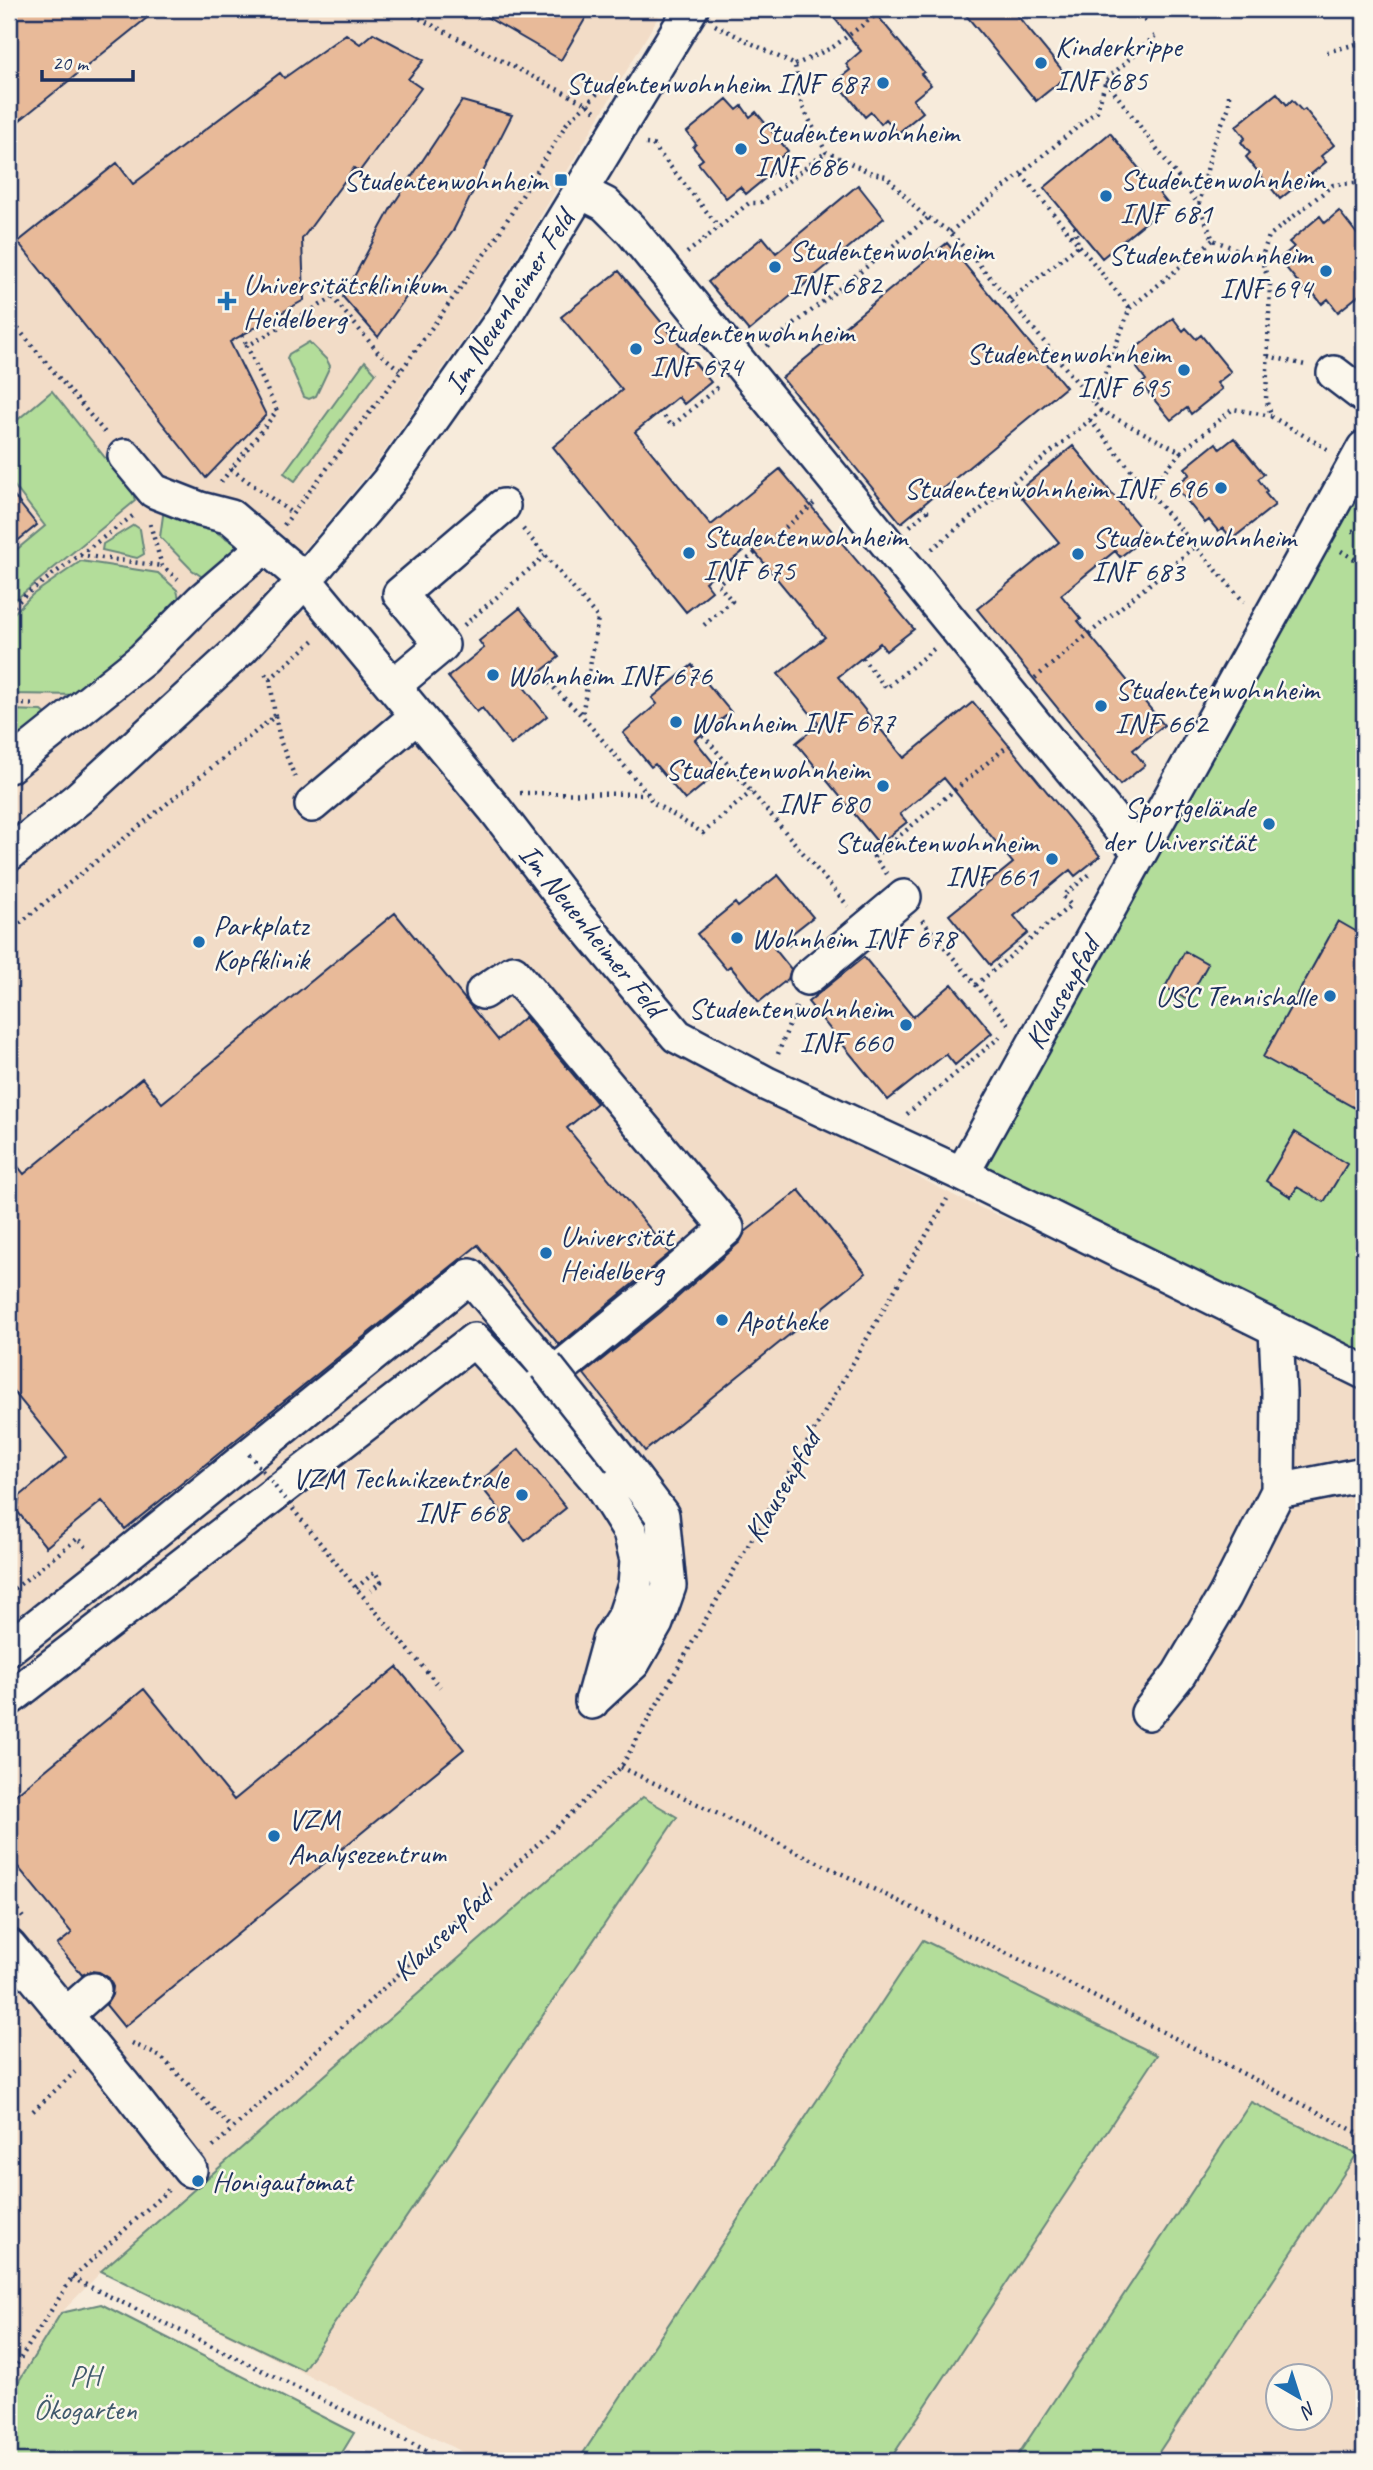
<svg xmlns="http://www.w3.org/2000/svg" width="1373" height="2470" font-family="Caveat,sans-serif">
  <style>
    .built { fill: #f2dcc7; fill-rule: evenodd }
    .green { fill: #b3dd9a; stroke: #67867c; stroke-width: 2 }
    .building { fill: #e8ba99; stroke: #1b2f5e; stroke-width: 2 }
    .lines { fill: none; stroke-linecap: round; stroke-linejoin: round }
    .minor-casing { stroke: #1b2f5e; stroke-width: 38 }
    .path { stroke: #1b2f5e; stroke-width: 4.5; stroke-dasharray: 2 5; stroke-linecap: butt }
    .minor { stroke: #fbf7ec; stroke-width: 33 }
    .minor-bridge-casing { stroke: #1b2f5e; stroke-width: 38; stroke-linecap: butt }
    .path-bridge { stroke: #1b2f5e; stroke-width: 4.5; stroke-dasharray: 2 5; stroke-linecap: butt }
    .minor-bridge { stroke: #fbf7ec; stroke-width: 33 }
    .poi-dot { fill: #1f6fb2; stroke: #fbf7ec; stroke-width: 2.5 }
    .labels { text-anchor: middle; stroke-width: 5; stroke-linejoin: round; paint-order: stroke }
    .poi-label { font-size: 30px; fill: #1b2f5e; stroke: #fbf7ec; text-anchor: start }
    .street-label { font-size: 30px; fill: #1b2f5e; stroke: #fbf7ec }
    .park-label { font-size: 30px; fill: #415a6d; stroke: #fbf7ec }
  </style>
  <rect width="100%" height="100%" fill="#f7ebdb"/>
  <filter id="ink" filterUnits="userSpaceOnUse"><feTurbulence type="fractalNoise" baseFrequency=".0143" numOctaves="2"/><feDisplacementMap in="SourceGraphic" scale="14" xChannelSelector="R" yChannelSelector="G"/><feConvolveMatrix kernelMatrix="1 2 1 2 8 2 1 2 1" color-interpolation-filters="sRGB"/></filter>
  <g filter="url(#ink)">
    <path class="built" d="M9 9H663L491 300 373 468 271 589 309 615 667 1047 961 1199 1205 1307 1364 1386V2461H480L101 2272 61 2313 9 2395ZM1278 2376H1320V2418H1278Z"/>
    <path class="green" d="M309 342 327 360 330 366 316 396 309 399 304 397 287 358 289 354Z
      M365 361 376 373 295 481 284 473Z
      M52 391 133 493 135 501 9 605V556L45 526 9 479V427Z
      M1364 476V1365L981 1173Z
      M165 501 237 545 219 568 204 578 192 570 160 537Z
      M134 525 140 529 144 554 137 558 102 550 103 544Z
      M81 561 158 573 177 590 180 603 85 695 9 694V618L32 595Z
      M9 710 42 711 52 719 9 756Z
      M643 1797 677 1817 303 2370 101 2271Z
      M923 1940 1157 2055 889 2461H578Z
      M1251 2102 1357 2154 1153 2461H1014Z
      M101 2304 354 2433 337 2461H9V2397L61 2313Z"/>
    <path class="building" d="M9 9H158L9 129Z
      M473 9H591L561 60Z
      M827 9H872L924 72 921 74 931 85 913 100 923 112 898 133 886 119 881 124 871 112 865 117 836 81 850 70 846 64 861 51Z
      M961 9H1012L1067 76 1036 101Z
      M373 33 424 60 408 79 421 88 359 172 354 168 302 239 304 300 230 342 266 415 206 478 18 242 117 163 133 184 280 73 284 78 346 34 360 44Z
      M1277 93 1287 105 1292 100 1302 111 1305 109 1334 145 1321 156 1326 162 1280 199 1246 157 1250 153 1241 142 1245 138 1236 126Z
      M727 99 737 110 742 106 750 117 756 112 788 151 774 163 778 168 746 194 740 187 726 198 698 163 703 159 693 147 696 144 687 132Z
      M462 101 512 115 453 231 378 337 343 297 391 208Z
      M1110 133 1168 204 1102 258 1044 188Z
      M858 185 884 218 749 331 708 282 763 237 776 253Z
      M1339 211 1364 243V291L1338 312 1328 299 1322 304 1313 293 1309 296 1279 259 1294 247 1289 242 1320 216 1325 223Z
      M947 243 1066 387 901 523 782 378Z
      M619 271 711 382 684 404 678 397 635 432 711 525 780 469 914 629 886 651 880 643 838 677 904 758 973 702 1100 856 1075 876 1070 870 1014 916 1028 933 990 965 949 915 1013 863 944 778 900 814 907 822 879 844 796 743 819 724 778 674 825 637 750 546 705 582 712 591 686 612 553 447 622 390 561 317Z
      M1173 318 1183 331 1186 328 1196 339 1201 335 1231 372 1217 383 1222 389 1191 414 1187 408 1171 420 1141 384 1146 380 1137 368 1140 365 1130 353Z
      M1234 438 1264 474 1258 479 1267 491 1265 493 1275 505 1232 539 1223 528 1218 531 1209 520 1205 523 1175 486 1190 474 1185 468 1216 443 1220 449Z
      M1073 446 1147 536 1120 557 1115 551 1061 595 1081 619 1078 621 1164 725 1133 750 1145 765 1120 785 977 609 1059 542 1017 492Z
      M9 490 37 525 9 548Z
      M520 608 559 657 523 686 547 716 511 745 482 708 477 712 448 677 484 648 479 641Z
      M692 665 731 712 695 740 720 771 685 800 655 764 651 767 623 733 657 704 652 698Z
      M778 875 813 917 774 948 791 969 788 979 759 1002 730 966 726 969 697 934 735 903 738 907Z
      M395 913 498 1040 525 1017 597 1103 567 1128 670 1253 559 1345 478 1245 125 1529 102 1501 46 1547 17 1511 20 1496 67 1457 9 1386V1155L24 1174 142 1078 162 1103Z
      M1338 921 1364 936V1113L1263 1057Z
      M1185 951 1208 964 1188 1000 1165 987Z
      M864 957 913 1017 952 984 992 1033 955 1065 946 1054 888 1100 808 1002Z
      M1295 1132 1347 1164 1324 1202 1297 1187 1291 1197 1266 1181Z
      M799 1190 866 1273 645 1451 584 1374 661 1312 740 1242 745 1232Z
      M519 1449 566 1508 525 1541 478 1483Z
      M397 1667 464 1749 124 2027 106 2005 112 1995 113 1987 109 1978 99 1972 91 1971 82 1975 57 1945 72 1933 9 1856V1800L144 1689 234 1800Z"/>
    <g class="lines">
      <defs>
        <path id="minor" d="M581 192 605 204 631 230 1130 841 1142 847
          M1334 373 1364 396
          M125 456 154 491 200 509 231 517 305 580 494 808 573 911 677 1036 767 1084 962 1174 1364 1372
          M393 686 442 645 400 594 503 506
          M9 766 143 659 202 600 265 546
          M312 805 417 716
          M9 854 79 798 242 648 305 580 388 482 502 320 691 9
          M807 978 904 897
          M483 992 513 972 727 1228 648 1297 534 1390
          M962 1174 1364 448
          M1278 1491 1364 1474
          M9 1648 108 1570 470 1276 546 1366
          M9 1699 474 1340 526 1396 598 1481 630 1532 637 1560 635 1585 625 1615 609 1640 592 1702
          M592 1701 633 1663 656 1623 669 1586 662 1515 621 1461
          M1148 1713 1179 1674 1225 1596 1278 1491 1279 1393 1276 1330
          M9 1946 122 2083 190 2170
          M66 2015 94 1990"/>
      </defs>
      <use href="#minor" class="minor-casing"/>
      <path class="path" d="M401 9 588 105 595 111
        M1126 9 1147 22
        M715 25 795 65 802 106 826 152 869 172 886 176 920 212 950 232 1010 300 1094 403
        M1327 52 1364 42
        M795 65 833 47 884 9
        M1106 81 1199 205
        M1229 95V107L1213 144 1199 205 1213 240 1261 259 1270 284 1266 400 1272 417 1329 450
        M646 144 653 145 719 227
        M1022 175 1130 308
        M950 232 1097 111 1106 80 1155 36
        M687 253 749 203H760L826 152
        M1261 259 1269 236 1333 185 1364 182
        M1010 300 1078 246 1075 226
        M9 318 106 434
        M242 335 247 346
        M767 346 928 218
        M1268 356 1305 365
        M660 411 672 426 720 385
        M1101 411 1094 403 1130 308 1213 240
        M1090 420 1163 509 1244 602
        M1181 452 1233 409 1271 416
        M231 469 293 514
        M221 482 277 411 247 346 333 298 378 352 401 371
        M150 524 162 566 178 579
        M284 525 395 379 496 238 567 123 602 89
        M910 526 927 511 922 506
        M523 529 598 618 582 716
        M1352 531 1364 530
        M932 549 1101 411 1181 452 1148 492
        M1341 551 1364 565
        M80 555 162 566
        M9 611 25 595 134 515
        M464 625 546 555
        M704 625 732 601 718 584 816 502
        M862 658 886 688 935 648
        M539 673 582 716 648 794 652 802 703 833 751 792
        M1035 678 1196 546
        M270 679 314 640
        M9 703 37 705
        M275 716 281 743 295 777
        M703 735 848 906
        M520 793 647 794
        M887 874 874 857 1010 744
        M922 920 1010 1026
        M9 932 275 716 270 679 262 671
        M779 934 792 949
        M976 985 1071 905 1063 896 1090 874
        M778 1054 796 1007
        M907 1114 1000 1037
        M356 1588 375 1572 381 1582 371 1590
        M9 1593 78 1538 88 1549
        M621 1767 1074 1986 1364 2136
        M9 1899 24 1919
        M132 2043 161 2057 232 2128
        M33 2111 75 2072
        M213 2147 621 1767 947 1199
        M72 2278 448 2461
        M9 2376 72 2278 168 2190"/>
      <use href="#minor" class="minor"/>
      <defs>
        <path id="minor-bridge" d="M546 1366 621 1461"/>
      </defs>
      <use href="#minor-bridge" class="minor-bridge-casing"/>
      <path class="path-bridge" d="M249 1454 356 1588 440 1687"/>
      <use href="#minor-bridge" class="minor-bridge"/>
    </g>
  </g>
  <g class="poi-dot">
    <circle cx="1041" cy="63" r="7"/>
    <circle cx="883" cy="83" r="7"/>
    <circle cx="741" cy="149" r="7"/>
    <rect x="554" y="173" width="14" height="14" rx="3.5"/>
    <circle cx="1106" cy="196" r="7"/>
    <circle cx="775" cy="267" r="7"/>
    <circle cx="1326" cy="271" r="7"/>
    <path d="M223.5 290.5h7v7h7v7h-7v7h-7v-7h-7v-7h7z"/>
    <circle cx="636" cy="349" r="7"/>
    <circle cx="1184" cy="370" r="7"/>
    <circle cx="1221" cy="488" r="7"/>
    <circle cx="689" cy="553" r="7"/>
    <circle cx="1078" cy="554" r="7"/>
    <circle cx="493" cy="675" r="7"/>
    <circle cx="1101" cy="706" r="7"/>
    <circle cx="676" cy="722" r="7"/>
    <circle cx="883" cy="786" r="7"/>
    <circle cx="1269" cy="824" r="7"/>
    <circle cx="1052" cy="859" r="7"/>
    <circle cx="737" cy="938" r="7"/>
    <circle cx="199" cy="942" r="7"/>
    <circle cx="1330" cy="996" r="7"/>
    <circle cx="906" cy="1025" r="7"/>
    <circle cx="546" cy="1253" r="7"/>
    <circle cx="722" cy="1320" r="7"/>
    <circle cx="522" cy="1495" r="7"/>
    <circle cx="274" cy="1836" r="7"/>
    <circle cx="198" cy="2181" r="7"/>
  </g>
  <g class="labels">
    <g class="poi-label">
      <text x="1055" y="56">Kinderkrippe<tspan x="1055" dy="34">INF 685</tspan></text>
      <text x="869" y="93" text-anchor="end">Studentenwohnheim INF 687</text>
      <text x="755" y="142">Studentenwohnheim<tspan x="755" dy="34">INF 686</tspan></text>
      <text x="1120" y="189">Studentenwohnheim<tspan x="1120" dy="34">INF 681</tspan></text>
      <text x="547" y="190" text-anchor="end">Studentenwohnheim</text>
      <text x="789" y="260">Studentenwohnheim<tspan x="789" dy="34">INF 682</tspan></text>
      <text x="1312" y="264" text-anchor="end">Studentenwohnheim<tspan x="1312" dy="34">INF 694</tspan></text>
      <text x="243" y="294">Universitätsklinikum<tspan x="243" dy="34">Heidelberg</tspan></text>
      <text x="650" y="342">Studentenwohnheim<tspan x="650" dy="34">INF 674</tspan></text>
      <text x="1170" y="363" text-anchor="end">Studentenwohnheim<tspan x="1170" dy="34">INF 695</tspan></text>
      <text x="1207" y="498" text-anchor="end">Studentenwohnheim INF 696</text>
      <text x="703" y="546">Studentenwohnheim<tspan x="703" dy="34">INF 675</tspan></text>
      <text x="1092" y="547">Studentenwohnheim<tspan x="1092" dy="34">INF 683</tspan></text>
      <text x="507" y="685">Wohnheim INF 676</text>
      <text x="1115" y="699">Studentenwohnheim<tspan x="1115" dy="34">INF 662</tspan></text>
      <text x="690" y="732">Wohnheim INF 677</text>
      <text x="869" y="779" text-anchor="end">Studentenwohnheim<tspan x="869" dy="34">INF 680</tspan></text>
      <text x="1255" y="817" text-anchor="end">Sportgelände<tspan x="1255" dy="34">der Universität</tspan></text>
      <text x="1038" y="852" text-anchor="end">Studentenwohnheim<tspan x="1038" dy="34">INF 661</tspan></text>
      <text x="213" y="935">Parkplatz<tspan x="213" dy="34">Kopfklinik</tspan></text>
      <text x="751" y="948">Wohnheim INF 678</text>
      <text x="1316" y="1006" text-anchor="end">USC Tennishalle</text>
      <text x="892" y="1018" text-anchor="end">Studentenwohnheim<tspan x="892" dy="34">INF 660</tspan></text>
      <text x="560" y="1246">Universität<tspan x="560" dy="34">Heidelberg</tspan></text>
      <text x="736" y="1330">Apotheke</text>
      <text x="508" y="1488" text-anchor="end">VZM Technikzentrale<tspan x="508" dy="34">INF 668</tspan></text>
      <text x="288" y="1829">VZM<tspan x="288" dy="34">Analysezentrum</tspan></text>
      <text x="212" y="2191">Honigautomat</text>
    </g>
    <g class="street-label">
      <text transform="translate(509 302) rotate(-57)" y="10">Im Neuenheimer Feld</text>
      <text transform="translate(592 930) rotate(51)" y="10">Im Neuenheimer Feld</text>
      <text transform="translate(1062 993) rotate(-61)" y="10">Klausenpfad</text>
      <text transform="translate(782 1486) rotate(-60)" y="10">Klausenpfad</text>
      <text transform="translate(442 1933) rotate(-43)" y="10">Klausenpfad</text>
    </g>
    <g class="park-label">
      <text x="85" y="2385">PH<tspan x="85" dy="34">Ökogarten</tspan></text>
    </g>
  </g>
  <rect width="1373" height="2470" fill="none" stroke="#fbf7ec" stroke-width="35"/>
  <rect x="18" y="18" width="1338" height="2435" fill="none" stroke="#1b2f5e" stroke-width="2.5" filter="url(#ink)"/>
  <g transform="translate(1299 2397) rotate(141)"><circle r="33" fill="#fbf7ec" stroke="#a1a7b3" stroke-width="2"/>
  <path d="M0-5L12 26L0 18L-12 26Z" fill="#1f6fb2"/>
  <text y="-10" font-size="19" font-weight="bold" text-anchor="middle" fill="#1b2f5e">N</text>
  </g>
  <path d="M42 70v10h91v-10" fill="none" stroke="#1b2f5e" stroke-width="3.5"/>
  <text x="52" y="70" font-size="21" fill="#1b2f5e" stroke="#fbf7ec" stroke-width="5" paint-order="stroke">20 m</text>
</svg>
